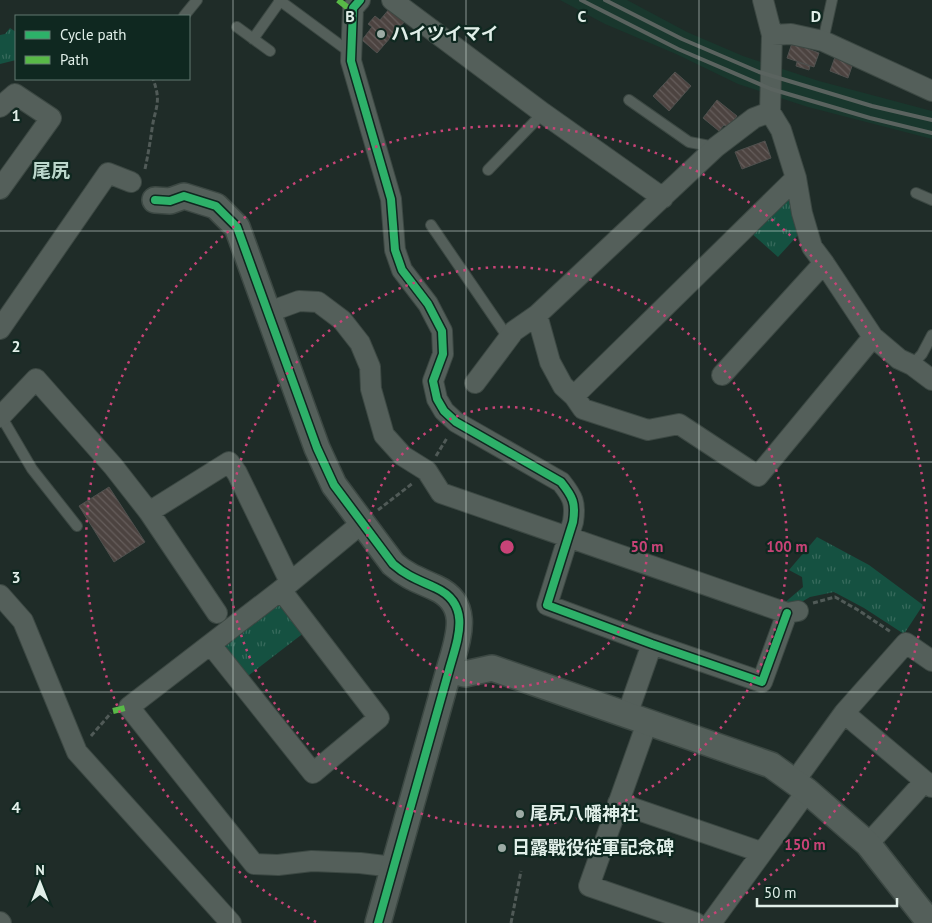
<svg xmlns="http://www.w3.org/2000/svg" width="932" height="923" font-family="'PT Sans','Noto Sans JP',sans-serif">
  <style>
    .built { fill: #19372d }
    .park { fill: url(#park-tufts) }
    .building { fill: url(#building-back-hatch); stroke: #4f504e }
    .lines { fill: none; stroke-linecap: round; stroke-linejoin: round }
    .service-casing { stroke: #3c4843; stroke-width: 12 }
    .minor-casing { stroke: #3c4843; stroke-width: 22 }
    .tertiary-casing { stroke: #3c4843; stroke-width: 28 }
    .path { stroke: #505a57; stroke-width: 3; stroke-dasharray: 5 2.5; stroke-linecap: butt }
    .service { stroke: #545f5a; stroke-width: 10 }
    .minor { stroke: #545f5a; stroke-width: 20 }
    .tertiary { stroke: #545f5a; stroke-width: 25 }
    .rail { stroke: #5a635f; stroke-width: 4 }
    .quiet { stroke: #58b947; stroke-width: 6; stroke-dasharray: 12 6; stroke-linecap: butt }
    .cycleway-casing { stroke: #0f2820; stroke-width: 11 }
    .cycleway { stroke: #2db169; stroke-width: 8 }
    .grid { fill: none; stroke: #e1efe9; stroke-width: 1; stroke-opacity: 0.55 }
    .ring { fill: none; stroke: #c84377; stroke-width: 2.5; stroke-dasharray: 2.5 5 }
    .poi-dot { fill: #9daba5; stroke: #0f2820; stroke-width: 2 }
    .labels { text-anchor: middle; stroke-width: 4.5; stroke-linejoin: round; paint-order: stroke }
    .poi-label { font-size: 18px; font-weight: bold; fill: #e1efe9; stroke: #0f2820; text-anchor: start }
    .neighbourhood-label { font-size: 19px; font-weight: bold; fill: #bbd7cc; stroke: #0f2820 }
    .grid-label { font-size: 16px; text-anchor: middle; font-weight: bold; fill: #e1efe9; stroke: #0f2820; stroke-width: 4.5; stroke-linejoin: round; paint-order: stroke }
    .centre { fill: #c84377; stroke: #0f2820; stroke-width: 2.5 }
    .ring-label { font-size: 15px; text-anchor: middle; font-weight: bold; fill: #c84377; stroke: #0f2820; stroke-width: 4.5; stroke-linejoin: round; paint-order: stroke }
  </style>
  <defs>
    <pattern id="park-tufts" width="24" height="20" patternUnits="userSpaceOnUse" patternTransform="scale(1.25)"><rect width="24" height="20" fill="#155141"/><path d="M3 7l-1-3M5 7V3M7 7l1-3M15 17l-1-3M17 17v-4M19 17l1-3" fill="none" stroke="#376a5c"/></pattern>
    <pattern id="building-back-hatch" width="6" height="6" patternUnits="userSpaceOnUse" patternTransform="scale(1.25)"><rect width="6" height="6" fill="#4c4340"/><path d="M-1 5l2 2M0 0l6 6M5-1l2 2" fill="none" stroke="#665e5c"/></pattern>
  </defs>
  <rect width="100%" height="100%" fill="#1f2c28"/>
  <path class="built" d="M560 0H627L687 32 743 56 819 81 932 111V139L808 107 738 84 676 54 605 24Z"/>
  <path class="park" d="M10 28 16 32V60L0 64V35L5 34Z
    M784 198H794L799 234 778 257 750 232Z
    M817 537 869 565 923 605 904 634 864 608 834 592 810 597 793 607 783 604 803 587 802 577 789 570Z
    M276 604H284L305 632 244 679 225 652V643Z"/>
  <path class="building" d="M390 8 405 21 377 53 362 40 372 27 368 24 375 16 380 20Z
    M792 43 819 53 814 67 787 58Z
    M835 57 853 63 848 78 830 71Z
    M797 62 810 66 809 70 796 66Z
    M675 72 691 86 669 111 653 96Z
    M717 100 737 116 728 128 724 125 719 131 703 118Z
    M765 141 771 158 742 169 735 152Z
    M109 487 145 542 114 562 79 506Z"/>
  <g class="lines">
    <defs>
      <path id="service" d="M279 0 351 53
        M184 16 197 0
        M237 27 270 51
        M253 39 280 1
        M823 41 832 0
        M629 100 689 142 715 147
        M488 170 543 113
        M916 193 932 200
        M431 225 509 339
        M912 365 922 354 932 335
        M1 416 32 469 77 526"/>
      <path id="minor" d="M360 0 353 8 351 61 391 199 395 250 402 270 428 304 442 331 443 354 433 381 437 399 444 411 456 422 561 482C573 497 576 503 573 522L547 605 652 644 762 682 787 613
        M392 0 543 113 663 198
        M763 0 772 35 770 112 781 130 796 178 802 213 812 247 824 263 873 337 899 359 912 365 932 380
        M772 35 791 34 823 41 932 91
        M0 107 15 94 51 118 0 189
        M269 312 299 301 318 302 342 320 360 343 370 367 371 389 384 435 403 456 427 471 441 493 787 613 798 611
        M537 315 550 362 563 386 574 396 583 409 648 430 679 424 758 476 873 337
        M0 329 108 173 131 182
        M722 375 824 263
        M475 383 514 331 537 315 716 147 754 118 770 112
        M574 396 796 178
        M0 417 36 379 113 466 149 512 217 613
        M149 512 229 462 237 473 290 582
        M362 523 281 590 129 707 254 864 278 865 312 861 360 863 394 867
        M0 595 23 621 77 752 231 923
        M211 645 313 773 379 718 281 590
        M844 713 932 787
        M627 715 652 644
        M643 734 589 886 696 923
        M802 771 844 713 906 643 932 661
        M618 803 761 852
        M868 844 925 781
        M0 922 1 923
        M711 923 807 791"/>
      <path id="tertiary" d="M155 200 170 201 184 196 216 206 237 227 317 448 334 485 393 564C408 577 419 580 436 588 473 605 457 641 449 670L378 923
        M449 670 465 674 492 668 771 765 807 791 868 844 930 923"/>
    </defs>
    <use href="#service" class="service-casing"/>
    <use href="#minor" class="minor-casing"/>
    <use href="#tertiary" class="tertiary-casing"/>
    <path class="path" d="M145 169C148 155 150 143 152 129 155 107 162 103 153 79
      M436 456 447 438
      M378 510 413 483
      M813 603 835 597 858 610 891 632
      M91 736 111 713
      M511 923 521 871"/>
    <use href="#service" class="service"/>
    <use href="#minor" class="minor"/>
    <use href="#tertiary" class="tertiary"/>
    <path class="rail" d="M581 0 678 49 771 89 870 118 932 133
      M605 0 682 39 759 72 872 106 932 120"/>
    <path class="quiet" d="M338 0 352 11
      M113 711 129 707"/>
    <defs>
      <path id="cycleway" d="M360 0 353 8 351 61 391 199 395 250 402 270 428 304 442 331 443 354 433 381 437 399 444 411 456 422 561 482C573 497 576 503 573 522L547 605 652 644 762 682 787 613
        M155 200 170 201 184 196 216 206 237 227 317 448 334 485 393 564C408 577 419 580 436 588 473 605 457 641 449 670L378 923"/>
    </defs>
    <use href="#cycleway" class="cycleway-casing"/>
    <use href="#cycleway" class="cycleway"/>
  </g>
  <path class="grid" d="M233 0V923M466 0V923M699 0V923M0 231H932M0 462H932M0 692H932"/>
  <g class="ring">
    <circle cx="507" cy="547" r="140"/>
    <circle cx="507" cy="547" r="280"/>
    <path d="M316 922A421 421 0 1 1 698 922"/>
  </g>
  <g class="poi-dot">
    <circle cx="381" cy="34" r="5"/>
    <circle cx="520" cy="814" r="5"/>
    <circle cx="502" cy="848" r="5"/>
  </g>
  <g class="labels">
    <g class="poi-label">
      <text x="391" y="40">ハイツイマイ</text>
      <text x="530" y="820">尾尻八幡神社</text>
      <text x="512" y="854">日露戰役従軍記念碑</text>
    </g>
    <g class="neighbourhood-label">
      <text x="51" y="177">尾尻</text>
    </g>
  </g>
  <g class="grid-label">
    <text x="350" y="22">B</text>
    <text x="582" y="22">C</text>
    <text x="816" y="22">D</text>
    <text x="16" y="121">1</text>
    <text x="16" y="352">2</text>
    <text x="16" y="583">3</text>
    <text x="16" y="813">4</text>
  </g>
  <circle cx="507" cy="547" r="8" class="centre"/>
  <g class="ring-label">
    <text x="647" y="552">50 m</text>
    <text x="787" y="552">100 m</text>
    <text x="805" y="850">150 m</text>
  </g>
  <rect x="15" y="15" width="175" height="65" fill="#0f2820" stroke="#637870"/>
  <rect x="25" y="31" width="25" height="8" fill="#2db169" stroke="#637870"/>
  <text x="60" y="40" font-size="15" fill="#e1efe9">Cycle path</text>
  <rect x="25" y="56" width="25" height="8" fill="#58b947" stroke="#637870"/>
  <text x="60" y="65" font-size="15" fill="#e1efe9">Path</text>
  <g transform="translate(40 883)" stroke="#0f2820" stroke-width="4" paint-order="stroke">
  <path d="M0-4L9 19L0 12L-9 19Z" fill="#e1efe9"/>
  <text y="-8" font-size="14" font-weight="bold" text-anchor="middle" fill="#e1efe9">N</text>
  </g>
  <path d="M757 898v8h140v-8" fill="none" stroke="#e1efe9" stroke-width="2.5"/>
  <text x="764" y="898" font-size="15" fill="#e1efe9" stroke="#0f2820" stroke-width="4" paint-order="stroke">50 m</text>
</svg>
